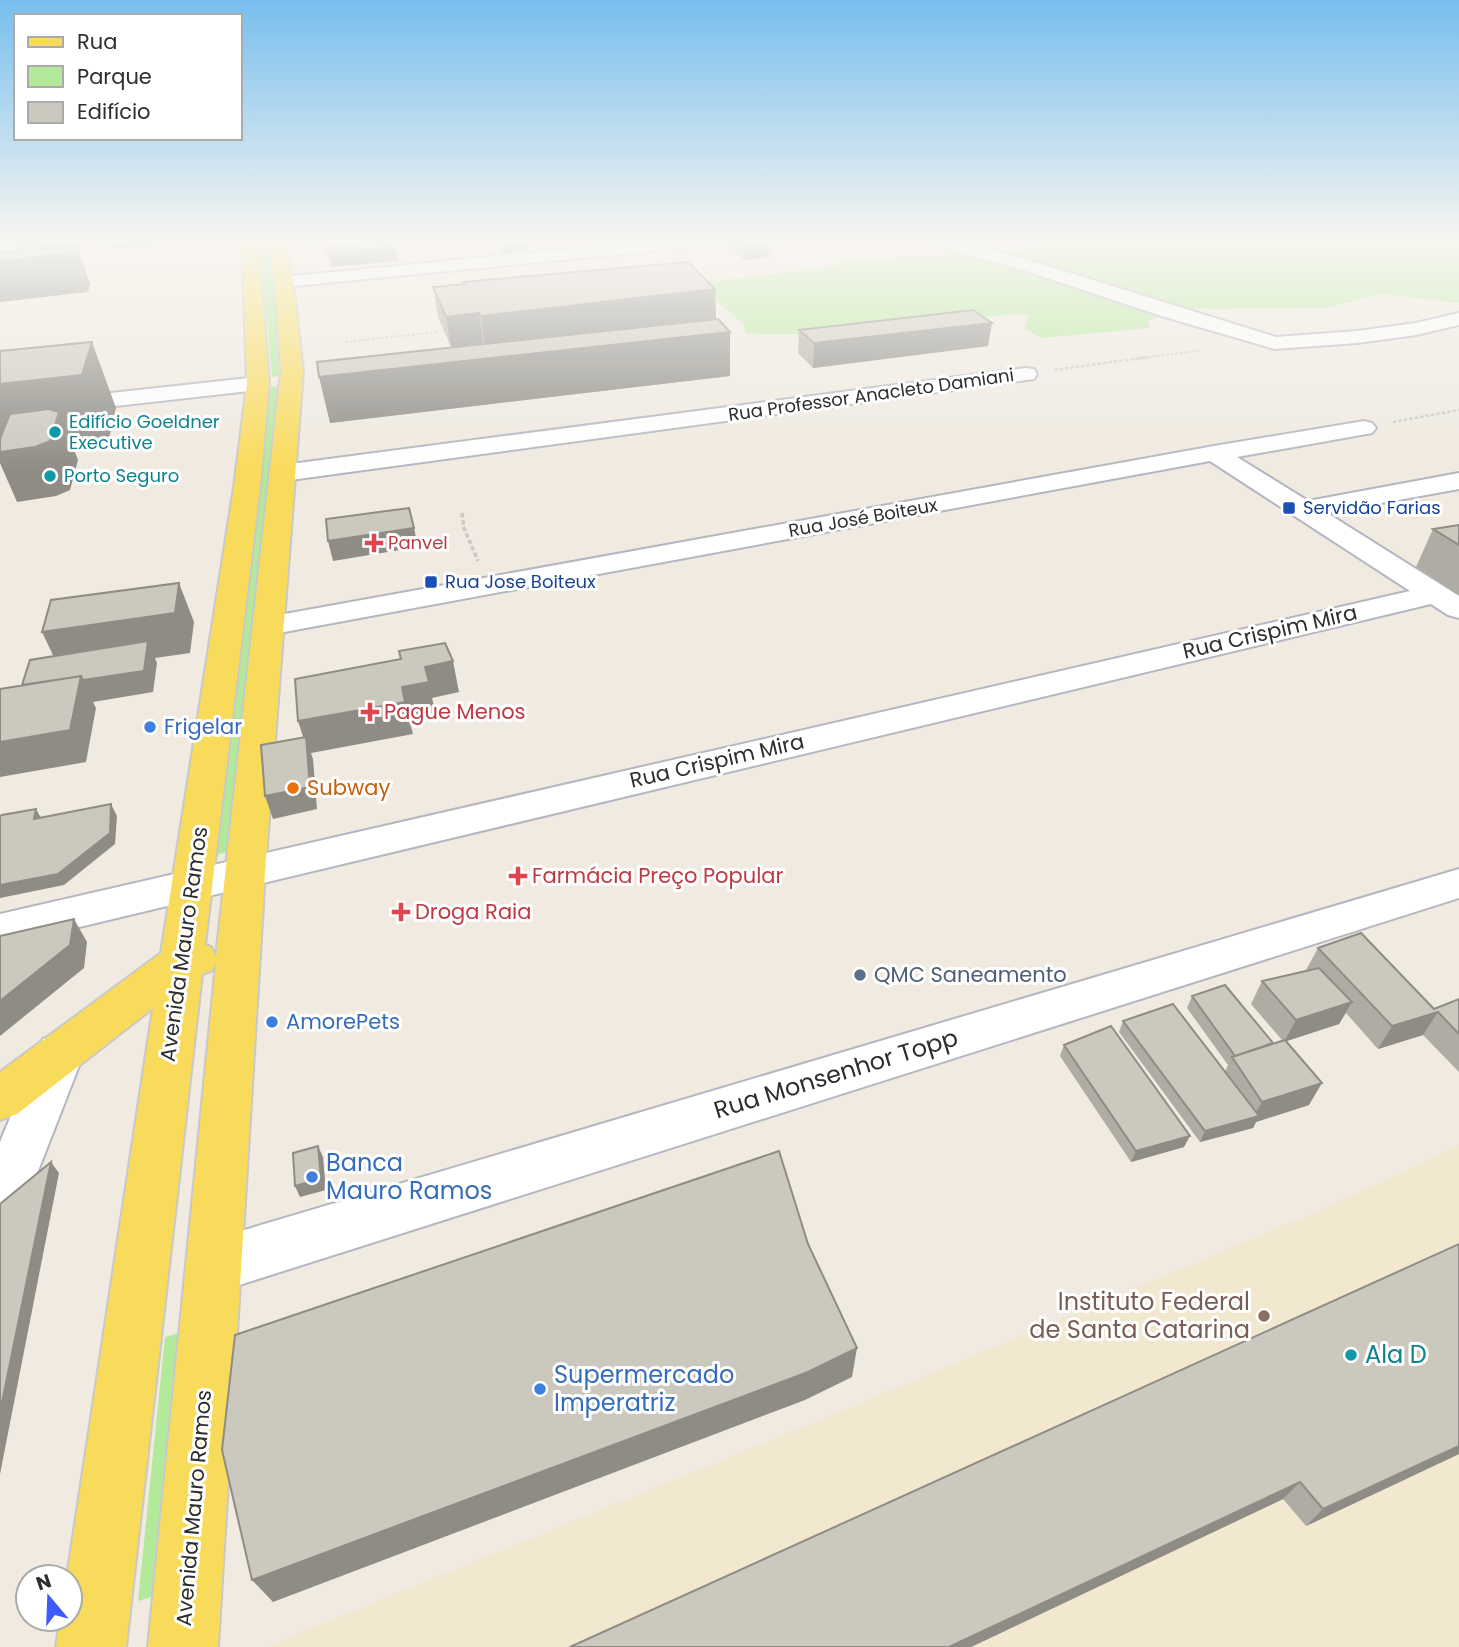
<svg xmlns="http://www.w3.org/2000/svg" width="1459" height="1647" font-family="Poppins,sans-serif">
  <style>
    .education { fill: #f2e8cf }
    .green { fill: #b2e99a }
    .lines { fill: none; stroke-linecap: round; stroke-linejoin: round }
    .minor-casing { stroke: #b4b6c2; stroke-width: 4 }
    .major-casing { stroke: #c9c9c9; stroke-width: 4 }
    .path-far2 { stroke: #c9c9c9; stroke-width: 2; stroke-dasharray: 2.5 2; stroke-linecap: butt }
    .path-far1 { stroke: #c9c9c9; stroke-width: 2.5; stroke-dasharray: 3.5 2; stroke-linecap: butt }
    .path { stroke: #c9c9c9; stroke-width: 3.5; stroke-dasharray: 4.5 2.5; stroke-linecap: butt }
    .minor { fill: #fff; fill-rule: evenodd }
    .major { fill: #f9db5b; fill-rule: evenodd }
    .wall { fill: #afaca3 }
    .shaded-wall { fill: #8e8c85 }
    .building { fill: #cbc8be; stroke: #8e8c85; stroke-width: 2 }
    .culture-dot { fill: #0f9aa8; stroke: #fff; stroke-width: 2.5 }
    .transit-dot { fill: #1a4fb4; stroke: #fff; stroke-width: 2.5 }
    .health-dot { fill: #e0444e; stroke: #fff; stroke-width: 2.5 }
    .shop-dot { fill: #3f7fe0; stroke: #fff; stroke-width: 2.5 }
    .food-dot { fill: #e8710a; stroke: #fff; stroke-width: 2.5 }
    .service-dot { fill: #5c6f8a; stroke: #fff; stroke-width: 2.5 }
    .education-dot { fill: #8d6e63; stroke: #fff; stroke-width: 2.5 }
    .labels { text-anchor: middle; stroke-width: 6; stroke-linejoin: round; paint-order: stroke }
    .far-street-label { font-size: 18px; fill: #2e2e2e; stroke: #fff }
    .far-culture-label { font-size: 18px; fill: #0d838f; stroke: #fff; text-anchor: start }
    .far-transit-label { font-size: 18px; fill: #164399; stroke: #fff; text-anchor: start }
    .far-health-label { font-size: 18px; fill: #be3a42; stroke: #fff; text-anchor: start }
    .street-label { font-size: 21px; fill: #2e2e2e; stroke: #fff }
    .health-label { font-size: 21px; fill: #be3a42; stroke: #fff; text-anchor: start }
    .shop-label { font-size: 21px; fill: #366cbe; stroke: #fff; text-anchor: start }
    .food-label { font-size: 21px; fill: #c56008; stroke: #fff; text-anchor: start }
    .service-label { font-size: 21px; fill: #4e5e75; stroke: #fff; text-anchor: start }
    .near-street-label { font-size: 24px; fill: #2e2e2e; stroke: #fff }
    .near-shop-label { font-size: 24px; fill: #366cbe; stroke: #fff; text-anchor: start }
    .near-education-label { font-size: 24px; fill: #785e54; stroke: #fff; text-anchor: end }
    .near-culture-label { font-size: 24px; fill: #0d838f; stroke: #fff; text-anchor: start }
  </style>
  <rect width="100%" height="100%" fill="#f0eae0"/>
  <path class="education" d="M1459 1145V1647H266L813 1423 1326 1208Z"/>
  <path class="green" d="M259 240H268L274 283 279 376 272 377Z
    M1034 240H1459V303L1382 294 1325 308 1175 309 1148 321 1150 328 1042 338 1025 329 1029 314C936 317 837 340 745 333L744 325 697 283 841 266 845 259C879 260 912 254 945 256L950 252H1007L1046 248Z
    M280 386 231 851 215 855 253 517 271 387Z
    M183 1332 158 1595 138 1601 165 1337Z"/>
  <g class="lines">
    <defs>
      <path id="minor" d="M13 240H31L6 265 0 266V252Z
        M659 240H723L715 245 284 287 275 282 284 277Z
        M925 240H953L1038 263 1276 337 1357 331 1416 323 1459 313V325L1416 335 1357 343 1275 349 1165 317 1026 271 927 243Z
        M1026 368 1034 369 1037 374 1034 379 283 481 274 478 270 473 274 468 283 465Z
        M258 377 266 379 269 384 266 389 0 419V405Z
        M1364 421 1372 423 1376 428 1372 433 1237 457 1308 501 1459 473V489L1327 513 1459 596V618L1448 615 1431 604 0 946V914L1410 591 1210 461 268 635 257 633 253 626 257 619 1214 446Z
        M1459 869V898L214 1293 194 1285 186 1266 194 1247 214 1239Z
        M60 1034 77 1039 84 1053 38 1171 19 1205 0 1212V1142L43 1039Z"/>
      <path id="major" d="M242 240H258L269 384 260 487 205 945 211 947 216 957 281 371 275 282 268 240H284L293 282 303 371 265 872 218 1647H148L216 963 211 971 202 974 126 1647H56L60 1619H70V1577H67L153 1008 17 1114 0 1120V1072L161 953 234 487 247 384Z"/>
    </defs>
    <use href="#minor" class="minor-casing"/>
    <use href="#major" class="major-casing"/>
    <path class="path-far2" d="M345 342 437 332
      M1135 359 1202 350"/>
    <path class="path-far1" d="M1054 370 1148 357
      M1393 422 1459 410"/>
    <path class="path" d="M462 513 464 528 478 561"/>
    <use href="#minor" class="minor"/>
    <use href="#major" class="major"/>
  </g>
  <path class="wall" d="M13 240H85L86 243 79 250 83 261H82L90 284 88 292 17 251Z
    M496 240H526L527 250 503 253Z
    M728 240H768L771 257 744 260 728 246Z
    M463 282 715 289 716 319 675 324 730 376 330 423 484 344 451 347 438 317 433 287 464 284Z
    M799 330 988 346 813 368 798 353Z
    M1459 525V595L1416 567 1433 529Z
    M1318 948 1434 1009 1459 999V1072L1423 1035 1378 1049 1346 1013 1339 1024 1286 1041 1309 1105 1256 1122 1253 1128 1200 1142 1119 1032 1123 1021 1225 1072 1228 1065 1187 1008 1192 996 1273 1043 1282 1040 1251 1004 1262 981 1306 970Z
    M1064 1045 1184 1147 1131 1162 1060 1056Z
    M1459 1244V1454L1306 1526 1283 1499 971 1647H570Z"/>
  <path class="shaded-wall" d="M80 240H85L86 243 79 250 77 243Z
    M108 240H163L162 245 111 249Z
    M307 240H347L308 244Z
    M501 240H526L527 250 503 253Z
    M772 243 771 257 744 260V246Z
    M76 246 90 284 88 292 0 302V259Z
    M395 247 398 261 331 267 328 253Z
    M715 289 716 319 485 347 481 316Z
    M479 313 483 343 451 347 446 317Z
    M992 323 988 346 813 368 814 343Z
    M730 332V376L330 423 319 377Z
    M92 342 116 408 108 443 73 447 78 460 70 490 56 496 17 502 0 463V384Z
    M414 528 418 547 333 561 328 541Z
    M179 583 194 622 190 653 155 658 157 663 153 692 93 702 96 708 86 762 0 777V742L81 676 144 671 61 672 42 632Z
    M453 661 459 692 432 698 436 714 409 719 413 734 311 753 313 759 317 809 273 819 265 796 307 749 298 721 402 687 425 667Z
    M111 804 117 816 115 844 64 885 0 898V885Z
    M36 809 42 820 34 819Z
    M74 919 87 942 84 968 0 1036V1001Z
    M1352 1002 1339 1024 1284 1042 1296 1020Z
    M1438 1012 1423 1035 1378 1049 1392 1026Z
    M1322 1083 1309 1105 1256 1122 1253 1128 1200 1142 1205 1131 1253 1118 1262 1102Z
    M1190 1136 1184 1147 1131 1162 1136 1151Z
    M318 1146 323 1157 326 1190 300 1197 295 1186Z
    M51 1162 59 1173 0 1474V1412Z
    M857 1348 852 1377 805 1400 273 1602 252 1580Z
    M1459 1446V1454L1306 1526 1323 1509Z
    M1300 1482 1283 1499 971 1647H949Z"/>
  <path class="building" d="M738 240H768L772 243 744 246Z
    M393 242 395 247 328 253 326 248Z
    M76 246 74 253 0 261V252Z
    M688 262 715 289 481 316 479 313 446 317 433 287 465 284 463 282Z
    M973 310 992 323 814 343 799 330Z
    M718 319 730 332 319 377 317 362Z
    M92 342 82 375 0 384V351Z
    M49 409 59 412 50 441 35 447 0 452V439L10 414Z
    M409 508 414 528 328 541 326 519Z
    M1459 525V545L1433 529Z
    M179 583 175 613 42 632 51 600Z
    M148 641 144 671 83 680 81 676 22 685 30 660Z
    M445 643 453 661 425 667 429 682 402 687 405 702 298 721 295 679 401 659 399 651Z
    M81 676 70 730 0 742V689Z
    M306 737 310 787 265 796 261 745Z
    M111 804 110 833 58 874 0 885V816L2 815 36 809 34 819Z
    M74 919 70 945 0 1001V936Z
    M1361 933 1434 1009 1459 999V1034L1438 1012 1392 1026 1318 948Z
    M1319 968 1352 1002 1296 1020 1262 981Z
    M1225 985 1273 1043 1235 1056 1192 996Z
    M1173 1004 1259 1116 1205 1131 1123 1021Z
    M1111 1026 1190 1136 1136 1151 1064 1045Z
    M1285 1040 1322 1083 1262 1102 1232 1057Z
    M318 1146 321 1179 295 1186 293 1153Z
    M779 1151 808 1244 857 1348 808 1372 252 1580 222 1450 235 1335Z
    M51 1162 0 1412V1204Z
    M1459 1244V1446L1323 1509 1300 1482 949 1647H570Z"/>
  <linearGradient id="sky" x2="0" y2="1"><stop stop-color="#77beee"/><stop offset="0.51" stop-color="#f8f6f1"/><stop offset="1" stop-color="#f8f6f1" stop-opacity="0"/></linearGradient>
  <rect width="1459" height="471" fill="url(#sky)"/>
  <g class="culture-dot">
    <circle cx="55" cy="432" r="7"/>
    <circle cx="50" cy="476" r="7"/>
    <circle cx="1351" cy="1355" r="7"/>
  </g>
  <g class="transit-dot">
    <rect x="1282" y="501" width="14" height="14" rx="3.5"/>
    <rect x="424" y="575" width="14" height="14" rx="3.5"/>
  </g>
  <g class="health-dot">
    <path d="M370.5 532.5h7v7h7v7h-7v7h-7v-7h-7v-7h7z"/>
    <path d="M366.5 701.5h7v7h7v7h-7v7h-7v-7h-7v-7h7z"/>
    <path d="M514.5 865.5h7v7h7v7h-7v7h-7v-7h-7v-7h7z"/>
    <path d="M397.5 901.5h7v7h7v7h-7v7h-7v-7h-7v-7h7z"/>
  </g>
  <g class="shop-dot">
    <circle cx="150" cy="727" r="7"/>
    <circle cx="272" cy="1022" r="7"/>
    <circle cx="312" cy="1177" r="7"/>
    <circle cx="540" cy="1389" r="7"/>
  </g>
  <circle class="food-dot" cx="293" cy="788" r="7"/>
  <circle class="service-dot" cx="860" cy="975" r="7"/>
  <circle class="education-dot" cx="1264" cy="1316" r="7"/>
  <g class="labels">
    <g class="far-street-label">
      <text transform="translate(871 395) rotate(-8)" y="6">Rua Professor Anacleto Damiani</text>
      <text transform="translate(863 518) rotate(-10)" y="6">Rua José Boiteux</text>
    </g>
    <g class="far-culture-label">
      <text x="69" y="428">Edifício Goeldner<tspan x="69" dy="21">Executive</tspan></text>
      <text x="64" y="482">Porto Seguro</text>
    </g>
    <g class="far-transit-label">
      <text x="1303" y="514">Servidão Farias</text>
      <text x="445" y="588">Rua Jose Boiteux</text>
    </g>
    <g class="far-health-label">
      <text x="388" y="549">Panvel</text>
    </g>
    <g class="street-label">
      <text transform="translate(1270 632) rotate(-13)" y="7">Rua Crispim Mira</text>
      <text transform="translate(717 761) rotate(-13)" y="7">Rua Crispim Mira</text>
      <text transform="translate(184 944) rotate(-82)" y="7">Avenida Mauro Ramos</text>
      <text transform="translate(194 1508) rotate(-85)" y="7">Avenida Mauro Ramos</text>
    </g>
    <g class="health-label">
      <text x="384" y="719">Pague Menos</text>
      <text x="532" y="883">Farmácia Preço Popular</text>
      <text x="415" y="919">Droga Raia</text>
    </g>
    <g class="shop-label">
      <text x="164" y="734">Frigelar</text>
      <text x="286" y="1029">AmorePets</text>
    </g>
    <g class="food-label">
      <text x="307" y="795">Subway</text>
    </g>
    <g class="service-label">
      <text x="874" y="982">QMC Saneamento</text>
    </g>
    <g class="near-street-label">
      <text transform="translate(836 1074) rotate(-17)" y="8">Rua Monsenhor Topp</text>
    </g>
    <g class="near-shop-label">
      <text x="326" y="1171">Banca<tspan x="326" dy="28">Mauro Ramos</tspan></text>
      <text x="554" y="1383">Supermercado<tspan x="554" dy="28">Imperatriz</tspan></text>
    </g>
    <g class="near-education-label">
      <text x="1250" y="1310">Instituto Federal<tspan x="1250" dy="28">de Santa Catarina</tspan></text>
    </g>
    <g class="near-culture-label">
      <text x="1365" y="1363">Ala D</text>
    </g>
  </g>
  <rect x="14" y="14" width="228" height="126" fill="#ffffff" stroke="#ababab" stroke-width="2"/>
  <rect x="28" y="37" width="35" height="10" fill="#f9db5b" stroke="#ababab" stroke-width="2"/>
  <text x="77" y="49" font-size="21" fill="#2e2e2e">Rua</text>
  <rect x="28" y="66" width="35" height="21" fill="#b2e99a" stroke="#ababab" stroke-width="2"/>
  <text x="77" y="84" font-size="21" fill="#2e2e2e">Parque</text>
  <rect x="28" y="102" width="35" height="21" fill="#cbc8be" stroke="#ababab" stroke-width="2"/>
  <text x="77" y="119" font-size="21" fill="#2e2e2e">Edifício</text>
  <g transform="translate(49 1598) rotate(341)"><circle r="33" fill="#ffffff" stroke="#ababab" stroke-width="2"/>
  <path d="M0-5L12 26L0 18L-12 26Z" fill="#3e5aff"/>
  <text y="-10" font-size="19" font-weight="bold" text-anchor="middle" fill="#2e2e2e">N</text>
  </g>
</svg>
